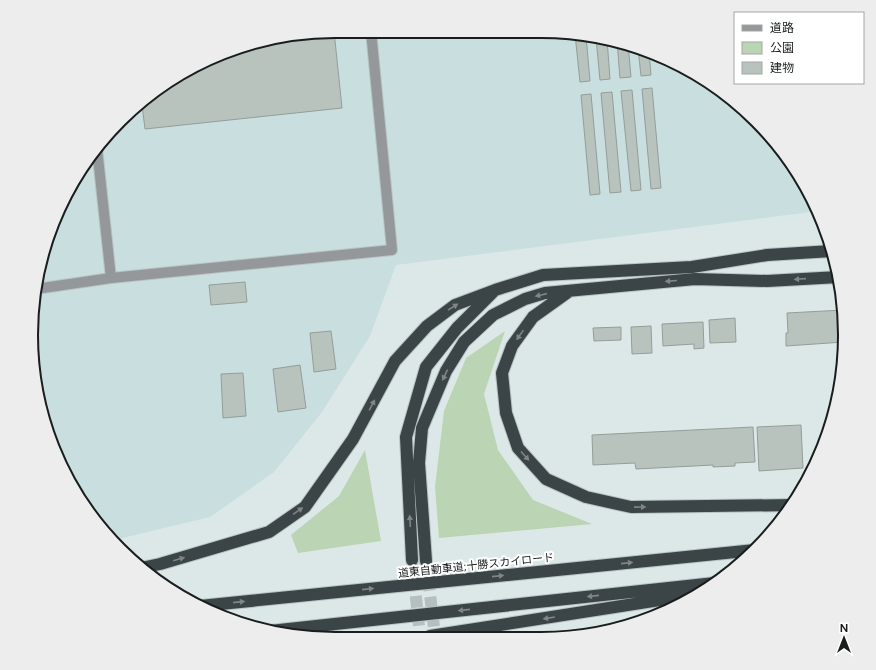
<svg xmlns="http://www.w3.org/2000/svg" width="876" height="670" font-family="Figtree,'Noto Sans JP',sans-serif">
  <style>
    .built { fill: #c9dede }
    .green { fill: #bbd4b3 }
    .building { fill: #b9c3be; stroke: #949d99 }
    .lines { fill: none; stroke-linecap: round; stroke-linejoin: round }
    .motorway-tunnel { stroke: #b5bfbf; stroke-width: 12; stroke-dasharray: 12 6; stroke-linecap: butt }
    .minor-casing { stroke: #b9c3c3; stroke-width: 12 }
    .tertiary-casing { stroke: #b9c3c3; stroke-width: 12 }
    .motorway-casing { stroke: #b9c3c3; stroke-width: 14 }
    .minor { stroke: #94989a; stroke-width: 10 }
    .tertiary { stroke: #94989a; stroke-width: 10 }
    .motorway { stroke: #3b4447; stroke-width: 12 }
    .oneway { fill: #808587 }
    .labels { text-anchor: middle; stroke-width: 4; stroke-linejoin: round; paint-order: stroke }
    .street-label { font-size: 11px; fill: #191d1d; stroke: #fff }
    .rim { fill: none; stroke: #191d1d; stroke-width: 2 }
  </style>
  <rect width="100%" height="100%" fill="#dce8e8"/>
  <path class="built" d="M335 31 561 32 620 41 676 62 726 94 794 166 818 211 396 265 370 336 322 412 274 472 210 517 114 540 82 504 47 433 32 355 37 275 62 200 107 134 183 72 256 41Z"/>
  <path class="green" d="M505 331 484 394 498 450 533 500 592 524 439 538 435 487 444 411 466 358Z
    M365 450 381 541 298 553 291 535 339 496Z"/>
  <path class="building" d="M334 31 342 108 145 129 142 105 183 72 256 41Z
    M575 34 586 36 590 81 580 82Z
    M596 38 607 39 610 79 600 80Z
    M617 41 628 44 631 77 620 78Z
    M638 48 649 52 651 75 641 76Z
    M652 88 661 188 651 189 642 89Z
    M632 90 641 190 631 191 621 91Z
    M612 92 621 192 610 193 601 93Z
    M591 94 600 194 590 195 581 95Z
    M245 282 247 302 211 305 209 285Z
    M843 310 844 342 786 346V333H788L787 313Z
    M735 318 736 342 710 343 709 320Z
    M703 322 704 348 694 349V344L663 346 662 324Z
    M651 326 652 353 632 354 631 327Z
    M621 327V340L594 341 593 328Z
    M331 331 336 369 314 372 310 333Z
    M300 365 306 408 278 412 273 369Z
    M243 373 246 416 223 418 221 374Z
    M801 425 803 468 759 471 757 427Z
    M753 427 755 462 735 463V466L713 467V465L636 469 635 463 593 465 592 435Z"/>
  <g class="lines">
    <path class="motorway-tunnel" d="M412 560 420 636
      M426 561 435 636"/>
    <defs>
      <path id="minor" d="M97 148 111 278"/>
      <path id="tertiary" d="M36 289 111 278 392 250 371 31"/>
      <path id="motorway" d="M568 292 533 317 512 346 502 373 506 413 518 448 546 479 586 497 631 507 793 505
        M412 560 406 437 426 367 457 328 493 292
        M426 561 419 463 422 428 446 371 464 342 493 315 525 299 545 293 695 279 767 281 839 277
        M141 568 160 564 269 532 305 507 353 439 395 361 427 326 455 305 495 290 543 275 692 267 767 255 832 251
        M200 606 755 550
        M270 631 715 583
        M430 636 698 594"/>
    </defs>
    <use href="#minor" class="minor-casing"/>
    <use href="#tertiary" class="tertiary-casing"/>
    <use href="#motorway" class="motorway-casing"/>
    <use href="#minor" class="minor"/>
    <use href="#tertiary" class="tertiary"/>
    <use href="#motorway" class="motorway"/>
  </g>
  <defs><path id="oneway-solid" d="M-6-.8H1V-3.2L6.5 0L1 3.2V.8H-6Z"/></defs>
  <g class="oneway">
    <use href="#oneway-solid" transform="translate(800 279) rotate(176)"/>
    <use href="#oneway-solid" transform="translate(671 281) rotate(175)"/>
    <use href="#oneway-solid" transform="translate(541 295) rotate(167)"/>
    <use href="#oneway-solid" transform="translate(453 307) rotate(-32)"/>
    <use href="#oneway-solid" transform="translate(520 335) rotate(125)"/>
    <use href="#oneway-solid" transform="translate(445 375) rotate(115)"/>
    <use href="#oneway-solid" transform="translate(372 405) rotate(-62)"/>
    <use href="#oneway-solid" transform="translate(525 456) rotate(48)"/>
    <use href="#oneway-solid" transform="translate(640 507) rotate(-1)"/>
    <use href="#oneway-solid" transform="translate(298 511) rotate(-35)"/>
    <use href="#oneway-solid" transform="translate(410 521) rotate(-93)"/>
    <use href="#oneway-solid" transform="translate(179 559) rotate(-16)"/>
    <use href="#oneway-solid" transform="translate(627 563) rotate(-6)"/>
    <use href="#oneway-solid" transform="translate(498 576) rotate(-6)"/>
    <use href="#oneway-solid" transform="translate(368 589) rotate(-6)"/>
    <use href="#oneway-solid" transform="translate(593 596) rotate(174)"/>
    <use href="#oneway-solid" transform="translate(239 602) rotate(-6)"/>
    <use href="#oneway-solid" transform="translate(464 610) rotate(174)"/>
    <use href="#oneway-solid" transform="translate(549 618) rotate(171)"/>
  </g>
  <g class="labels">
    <g class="street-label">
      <text transform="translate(476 565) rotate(-6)" y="4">道東自動車道;十勝スカイロード</text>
    </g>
  </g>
  <path d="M0 0H876V670H0ZM335 38H541A297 297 0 0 1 838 335V335A297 297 0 0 1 541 632H335A297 297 0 0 1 38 335V335A297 297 0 0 1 335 38Z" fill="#ededed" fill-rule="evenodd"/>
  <path class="rim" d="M335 38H541A297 297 0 0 1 838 335V335A297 297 0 0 1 541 632H335A297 297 0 0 1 38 335V335A297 297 0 0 1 335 38Z"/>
  <rect x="734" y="12" width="130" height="72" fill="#ffffff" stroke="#a3a5a5"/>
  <rect x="742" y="25" width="20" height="6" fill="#94989a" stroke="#a3a5a5"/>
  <text x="770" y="32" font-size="12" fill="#191d1d">道路</text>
  <rect x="742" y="42" width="20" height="12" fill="#bbd4b3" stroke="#a3a5a5"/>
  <text x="770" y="52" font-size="12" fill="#191d1d">公園</text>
  <rect x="742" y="62" width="20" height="12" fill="#b9c3be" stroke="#a3a5a5"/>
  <text x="770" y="72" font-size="12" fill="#191d1d">建物</text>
  <g transform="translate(844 638)" stroke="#ffffff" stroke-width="3" paint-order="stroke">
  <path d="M0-3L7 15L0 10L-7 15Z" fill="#191d1d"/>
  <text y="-6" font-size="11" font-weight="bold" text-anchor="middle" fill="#191d1d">N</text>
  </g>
</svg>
